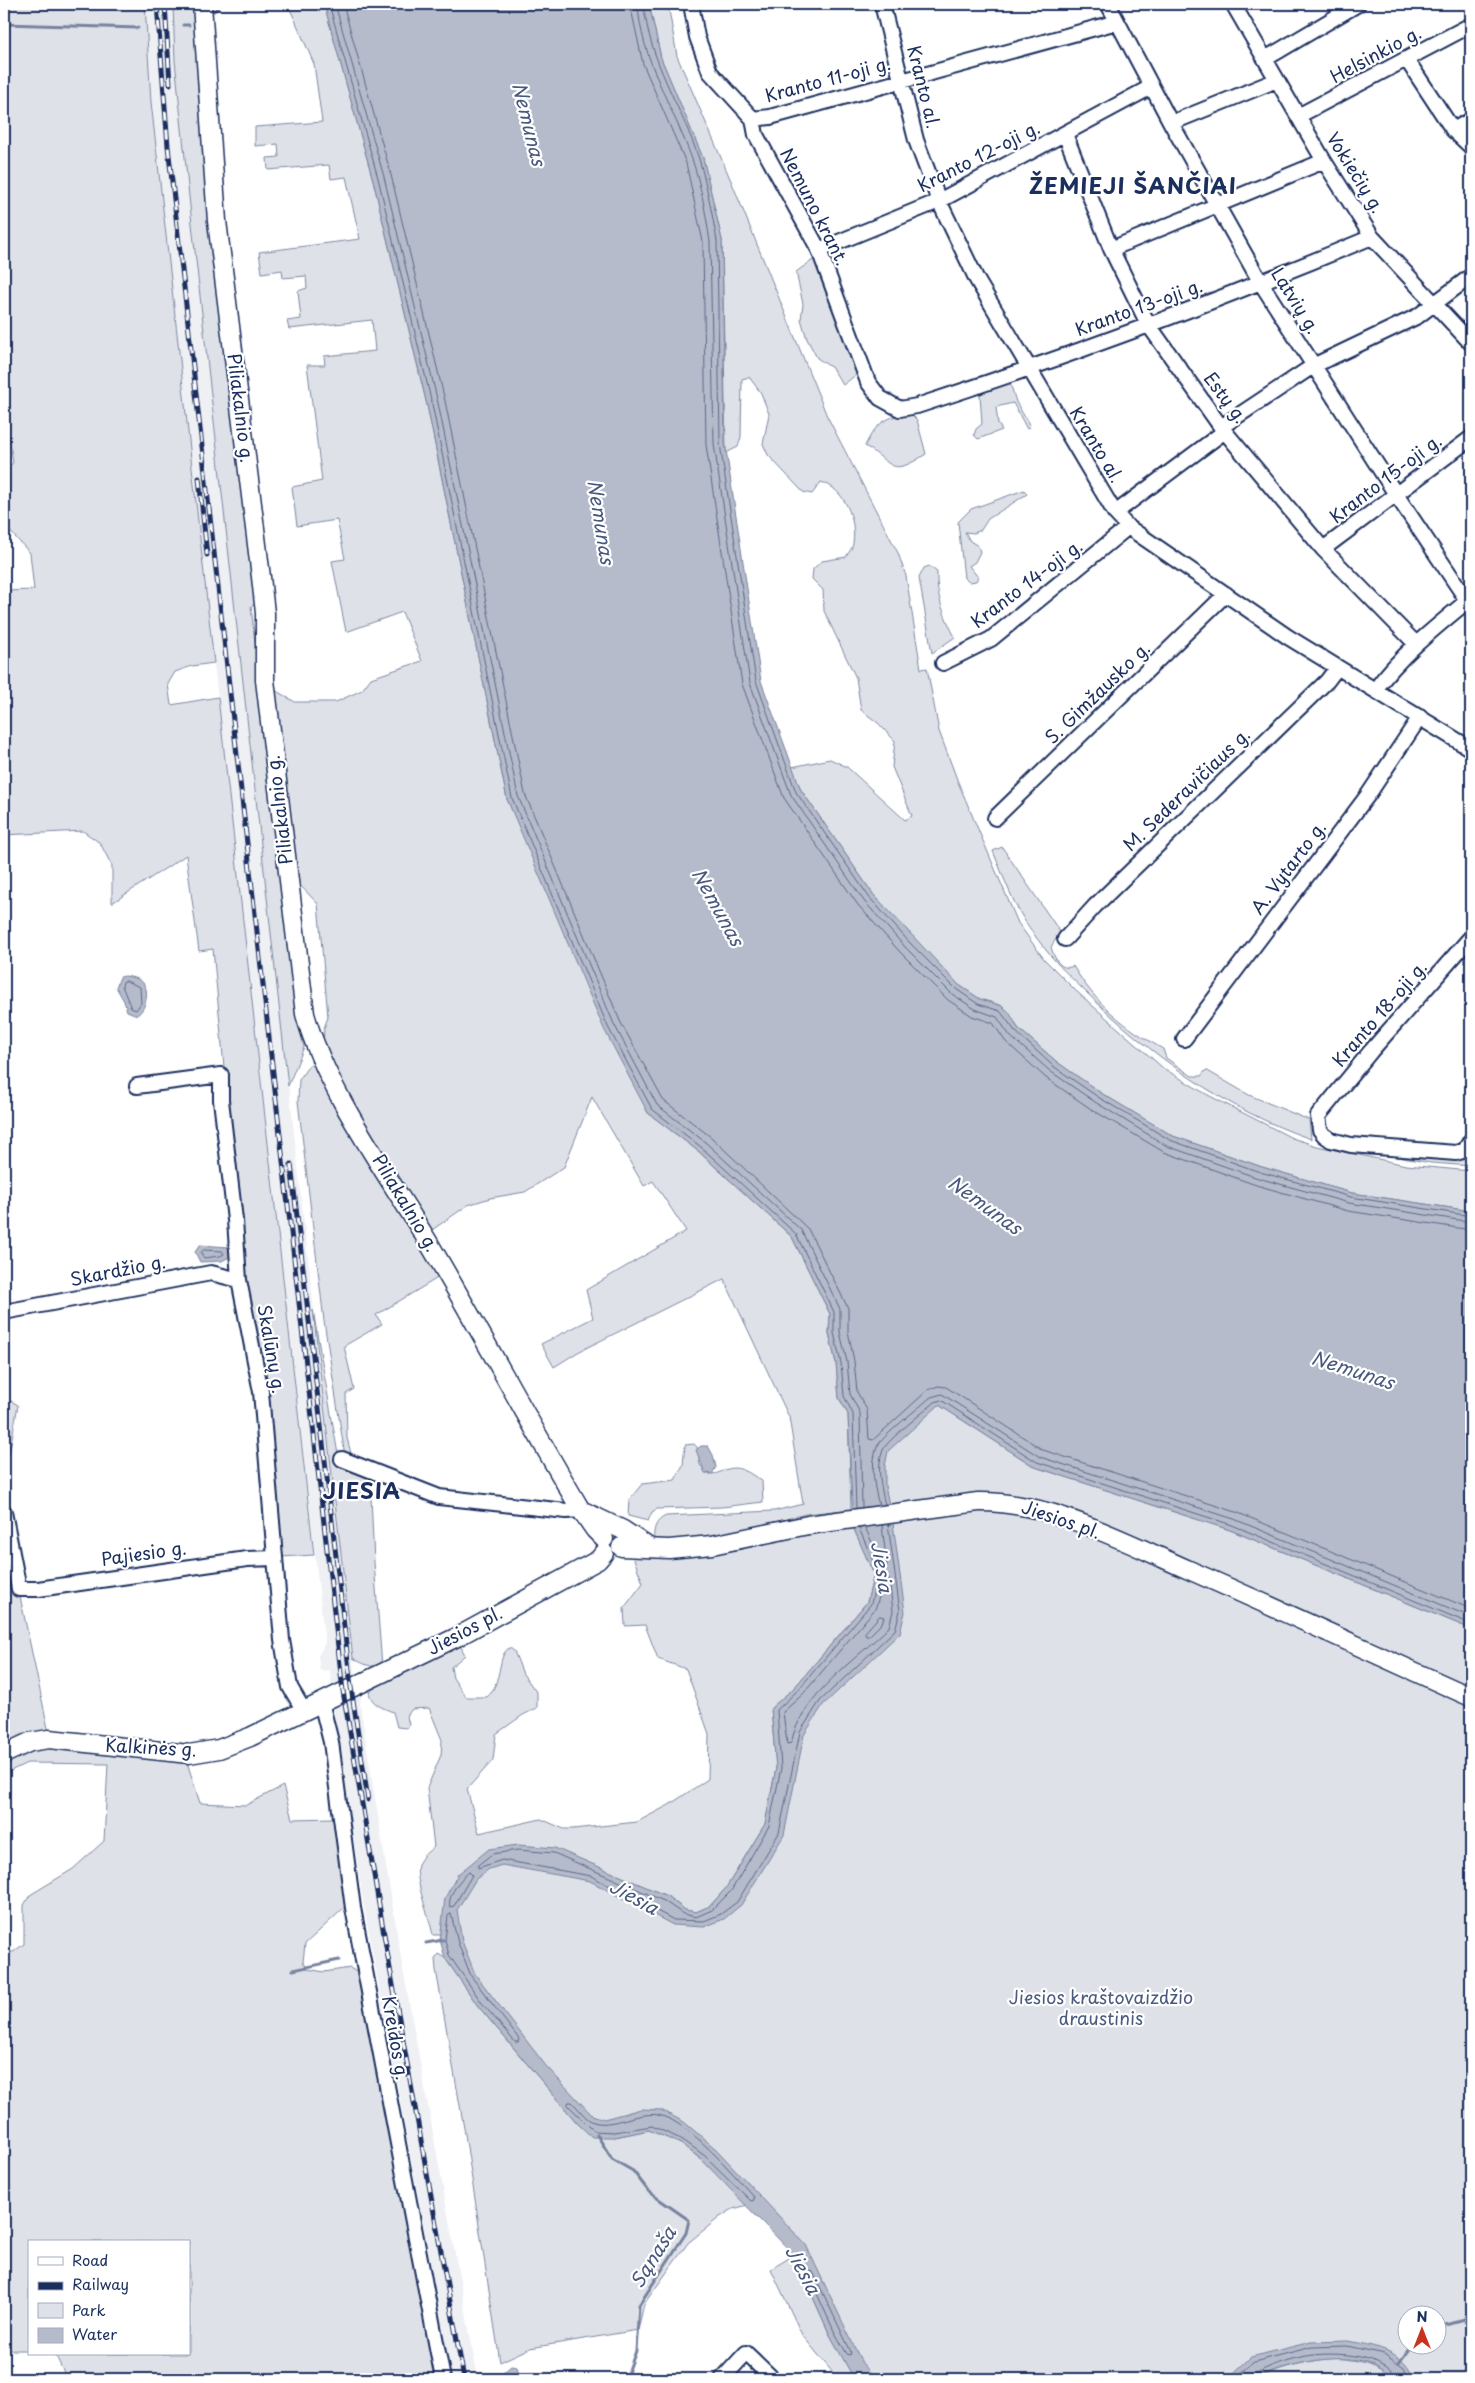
<svg xmlns="http://www.w3.org/2000/svg" width="1475" height="2383" font-family="'Playpen Sans',sans-serif">
  <style>
    .built { fill: #eff0f4 }
    .green { fill: #dee1e7; stroke: #7c88a2; fill-rule: evenodd }
    .water { fill: #b5bbca; stroke: #77839f }
    .lines { fill: none; stroke-linecap: round; stroke-linejoin: round }
    .shore { stroke: #596789; stroke-width: 1 }
    .stream { stroke: #77839f; stroke-width: 3 }
    .minor-casing { stroke: #1b2f5e; stroke-width: 18 }
    .major-casing { stroke: #1b2f5e; stroke-width: 21 }
    .minor { stroke: #fff; stroke-width: 14 }
    .major { stroke: #fff; stroke-width: 18 }
    .rail-casing { stroke: #1b2f5e; stroke-width: 5 }
    .rail { stroke: #fff; stroke-width: 3; stroke-dasharray: 9; stroke-linecap: butt }
    .labels { text-anchor: middle; stroke-width: 4.5; stroke-linejoin: round; paint-order: stroke }
    .street-label { font-size: 18px; fill: #1b2f5e; stroke: #fff }
    .park-label { font-size: 18px; fill: #4c5c80; stroke: #fff }
    .water-label { font-size: 19px; font-style: italic; fill: #49597e; stroke: #fff }
    .district-label { font-size: 22px; font-weight: bold; letter-spacing: 1px; fill: #1b2f5e; stroke: #fff }
  </style>
  <rect width="100%" height="100%" fill="#fff"/>
  <filter id="ink" filterUnits="userSpaceOnUse"><feTurbulence type="fractalNoise" baseFrequency=".02" numOctaves="2"/><feDisplacementMap in="SourceGraphic" scale="10" xChannelSelector="R" yChannelSelector="G"/><feConvolveMatrix kernelMatrix="1 2 1 2 8 2 1 2 1" color-interpolation-filters="sRGB"/></filter>
  <g filter="url(#ink)">
    <path class="built" d="M145 4H173L175 61 190 206 353 1658 355 1680 332 1689 330 1670 320 1671 318 1656 325 1643 167 249 151 102Z
      M357 1693 361 1696 360 1705 401 1958 478 2379H452L364 1907 333 1705Z"/>
    <path class="green" d="M4 4H145L151 102 214 663 192 666 175 672 168 684 171 705 218 697 314 1555 281 1557 242 1260 213 949 199 951 186 855 112 903V866L100 843 83 831 4 835V591L34 590 30 553 4 525V469L13 463 7 425 4 422V206L8 201 4 191Z
      M173 4H197L204 171 255 605 251 606 296 1015 304 1047 288 1086 190 206 175 61Z
      M288 4H324L373 180 427 405 507 799 648 1113 698 1151 792 1237 830 1314 829 1333 836 1363 839 1398 848 1414 851 1509 806 1514 704 1540 659 1542 654 1539C653 1529 656 1520 666 1516L774 1511 803 1504 789 1417 724 1279 578 1352 554 1367 541 1344 593 1318 586 1290 686 1231 653 1181 644 1186 592 1097 564 1167 525 1192 490 1198 468 1205 429 1232 350 1100 323 1047 324 1028 328 1017 318 904 295 880 273 689 295 702H336L362 690 371 678 422 661 402 612 346 632 332 561 345 559 337 520 297 526 292 487 322 481 307 365H325L324 356 375 351 372 320 289 329 287 321 301 319 298 291 307 288 306 276 283 278 282 270 262 273 259 252 360 239 346 177 331 179 329 165 268 170 267 158 279 157 278 144 255 146V127L322 122 314 64Z
      M649 4H668L677 56 732 183 827 416 898 553 906 576 921 669 927 668 939 731 958 782 1018 923 1044 959 1076 991 1163 1068 1206 1094 1292 1138 1317 1146 1406 1165 1471 1171V1211L1352 1193 1262 1167 1173 1136 1101 1093 1057 1062 1018 1028 1003 1006 980 999 959 985 913 939 873 894 801 790 792 767 830 759 847 767 905 820 912 816 892 767 895 741 878 723 861 710 856 678 824 611 823 590 812 579 813 569 822 561 846 557C848 553 853 548 853 543 857 520 844 488 821 482L812 494 803 492 768 455 763 444 769 414 761 393 749 377 742 379 741 437 738 447 726 453 722 240 703 158 661 58Z
      M817 257 849 344 857 374 843 385 832 368 817 358 807 339 801 319 803 304 796 272Z
      M1009 379 1016 402 1030 426 1027 429 1013 403 996 407 998 424 1002 430 978 439 974 435 976 429 982 424 980 394 984 390Z
      M911 414 917 420 926 454C889 478 895 464 865 446 875 424 887 415 911 414Z
      M1024 490 1027 494 988 519 981 530 974 533 965 532 970 541 978 546 980 552 975 562 969 566 978 577 976 581 969 582 964 578 958 522 971 509Z
      M929 566 937 572C936 596 944 616 955 637L932 653 919 578 924 568Z
      M1002 847 1060 932 1051 947C1054 957 1060 972 1073 966 1096 1004 1124 1027 1163 1049L1166 1058 1192 1076H1201L1206 1070 1249 1095 1309 1120 1311 1139C1226 1110 1150 1055 1086 992 1066 973 1047 954 1031 930 1014 907 1004 878 993 851Z
      M309 1065 318 1066 441 1276 376 1315 382 1324 344 1346 354 1389 346 1394 347 1438 353 1461 345 1456 324 1321 298 1101 299 1080Z
      M1342 1147 1463 1159 1471 1147V1166L1431 1163Z
      M313 1310 339 1460 370 1475 374 1562 382 1666C371 1668 363 1664 353 1658Z
      M4 1397 18 1405 4 1482Z
      M939 1405 1035 1467 1230 1530 1471 1629V2379H1406L1395 2369 1326 2352 1243 2379H866L797 2251 689 2139 657 2125 595 2130 458 1964 452 1907 487 1861 546 1856 675 1919 710 1916 759 1862 789 1743 883 1617 866 1464ZM1408 2316H1438V2346H1408Z
      M694 1444 697 1447 700 1465 709 1474C720 1474 720 1471 728 1469 741 1465 752 1475 762 1481L763 1502 722 1507 657 1509 652 1512 648 1521 628 1516 629 1500 642 1484 675 1480 683 1465 685 1445Z
      M4 1521 49 1733 4 1749Z
      M853 1527 874 1574 867 1602 795 1687 771 1708 776 1768 765 1824 726 1888 710 1906 696 1912 685 1910 667 1896 601 1868 489 1849 442 1925 441 1935H433C430 1919 414 1879 418 1865 421 1857 427 1852 434 1847L427 1788 441 1755 442 1740 429 1708 412 1709 407 1716 409 1725 407 1728 397 1727 393 1712C383 1708 372 1705 369 1693L373 1689 458 1641 465 1655 451 1667 453 1678 466 1697H487C503 1683 497 1652 510 1648L514 1651 523 1674 537 1693V1708L523 1715 496 1734 493 1760 467 1789 479 1833 541 1819 564 1829H573L637 1822 669 1805 708 1779 709 1734 686 1669 658 1659 645 1625 625 1626 624 1608 643 1583 633 1557 700 1554Z
      M45 1744 186 1759 200 1803 246 1805 283 1786 292 1819 334 1818 346 1906 305 1944 303 1962 308 1969 324 1972 350 1968 358 1973 398 2170 437 2379H67L55 2354H189V2242H29V2350H4V1953L13 1952 24 1944V1905L30 1895 73 1869 104 1841 108 1764 27 1763 4 1774V1762Z
      M438 1954 445 1958 478 2006 578 2124 615 2137 649 2130 681 2144 702 2160 748 2205 733 2209 720 2217 688 2243 644 2304 638 2330 530 2348 500 2362 465 2134 436 1970 435 1959Z
      M794 2255 829 2333 855 2379H838L802 2335 771 2269Z
      M1337 2358C1357 2361 1380 2363 1393 2379H1370L1366 2375 1315 2376 1308 2379H1256C1282 2366 1308 2361 1337 2358Z"/>
    <path class="water" d="M324 4H649L661 58 703 158 722 240 725 443 761 681 801 790 873 894 959 985 980 999 1002 1006 1009 1012 1018 1028 1057 1062 1101 1093 1173 1136 1262 1167 1352 1193 1471 1211V1629L1230 1530 1035 1467 939 1405 888 1451 885 1466V1486L893 1523 905 1612 900 1633 823 1705 804 1735 784 1835 741 1905 724 1919 704 1927 673 1925 590 1881 502 1865 489 1869 476 1879 457 1910 462 1941 475 1974 546 2066 592 2115 604 2119 641 2109 661 2110 684 2122 716 2149 806 2245 862 2363 876 2379H854L829 2333 794 2255 702 2160 681 2144 649 2130 615 2137H592L578 2124 478 2006 445 1958 440 1940 445 1898 458 1874 489 1849 518 1845 555 1848 667 1896 685 1910 696 1912 710 1906 726 1888 765 1824 776 1768 771 1708 795 1687 867 1602 874 1575 853 1527 848 1414 839 1398 836 1363 829 1333 830 1314 792 1237 698 1151 648 1113 604 1029 507 799 427 405 373 180Z
      M125 976C130 977 138 978 141 981 151 988 146 1010 137 1015L127 1011 124 1001 116 987 120 977Z
      M200 1245 229 1247 231 1256 222 1261 200 1262 195 1252Z
      M701 1446H708L713 1455 716 1467 712 1474 705 1473 696 1450Z
      M1348 2341C1377 2347 1402 2349 1414 2379H1393C1367 2347 1309 2360 1275 2370 1268 2372 1261 2378 1254 2379 1245 2380 1236 2379 1227 2379L1251 2357 1311 2342Z
      M511 2366 517 2367 520 2379H505L504 2372Z"/>
    <g class="lines">
      <path class="shore" d="M329 4 378 178 432 404 512 798 608 1027 652 1109 701 1147 796 1234 834 1312V1333L841 1363 844 1396 853 1414 856 1508
        M335 4 384 177 438 403 518 796 614 1024 657 1105 705 1142 801 1230 840 1309V1332L847 1362 850 1394 860 1413 862 1508
        M343 4 391 175 445 401 525 794 620 1021 663 1100 711 1137 808 1229 848 1308V1331L854 1361 857 1392 867 1410 869 1439 873 1440 928 1390 938 1386 946 1387 1043 1450 1236 1512 1471 1609
        M630 4 643 64 686 163 703 242 706 445 742 684 784 798 858 905 900 952 948 1000 972 1016 993 1023 1005 1041 1046 1078 1091 1109 1164 1152 1256 1185 1348 1211 1471 1230
        M638 4C640 57 674 109 692 159 701 185 706 215 710 242L714 444 750 683 791 795 864 901 905 947 952 994 975 1009 997 1017 1010 1036 1050 1071 1095 1102 1167 1146 1258 1178 1349 1203 1471 1222
        M644 4C648 60 682 107 699 159 707 185 712 214 717 241L720 444 756 681 796 792 869 897 910 943 956 989 978 1004 1000 1011 1015 1031 1053 1066 1098 1097 1170 1140 1260 1172 1351 1197 1471 1216
        M126 981 140 987 141 1003 136 1010 131 1008 122 986 123 982Z
        M204 1250 222 1251 224 1254 220 1256 204 1258 201 1253Z
        M879 1505C874 1487 870 1466 877 1447 881 1437 921 1406 931 1397L942 1394 1040 1457 1234 1519 1471 1617
        M885 1505C881 1488 876 1467 883 1450 887 1440 925 1411 935 1402L941 1400 1037 1462 1232 1525 1471 1624
        M865 1527 883 1567 885 1569 887 1566 882 1525
        M859 1528 878 1573 871 1604 798 1690 777 1710 781 1768 769 1826 731 1891 712 1910 696 1917 683 1914 664 1901 554 1853 518 1850 492 1854 478 1865V1868L502 1860 591 1876 674 1920 704 1921 721 1914 737 1902 779 1833 800 1732 820 1701 895 1630 900 1611 888 1524
        M886 1577 889 1578 893 1611 889 1627C855 1661 802 1694 791 1743L787 1744 783 1712 803 1694 875 1609Z
        M880 1616 884 1617 882 1623 869 1636H866L865 1633Z
        M469 1872 472 1875 454 1906 450 1907C447 1896 460 1879 469 1872Z
        M451 1914 458 1943 471 1976 519 2039 518 2042H515L482 2003 449 1955 445 1940 448 1916Z
        M569 2102H572C577 2107 582 2114 588 2119 605 2132 636 2111 658 2115 689 2121 733 2174 754 2197V2200L751 2201 705 2156 683 2140 652 2126 614 2132 594 2131 568 2105Z
        M810 2271 813 2272 851 2352 850 2355 847 2354 834 2331 808 2274Z
        M1234 2379 1254 2362 1312 2347 1347 2346 1384 2354 1404 2368 1409 2379
        M1255 2379 1257 2373C1293 2353 1339 2348 1377 2362 1386 2366 1395 2369 1396 2379"/>
      <path class="stream" d="M214 11 222 4
        M4 24 138 28
        M183 25H189
        M426 1943 443 1940
        M293 1970 339 1960
        M597 2135 612 2159 633 2171 650 2193 689 2220 686 2233 639 2305 636 2351 626 2378
        M1438 2326 1471 2317
        M1399 2363 1411 2346"/>
      <defs>
        <path id="minor" d="M691 4 697 37 710 72 753 119 756 135 819 250 868 382 880 398 900 409 917 406C1071 356 1223 299 1372 237
          M882 4 916 140 939 201 977 280 1115 513 1128 527 1288 637 1471 749
          M1108 4 1171 123 1261 283 1397 496 1471 606
          M1233 4 1324 161 1372 237 1471 343
          M1265 59 1358 4
          M1407 60 1453 130 1471 147
          M1298 116 1471 25
          M753 119 770 117 1117 22
          M1171 123 1277 80
          M1453 130 1471 120
          M1065 134 1111 249 1148 324 1221 427 1323 549 1416 644
          M1111 249 1324 161
          M819 250 939 201 1151 87
          M1221 427 1313 366 1418 316 1471 276
          M1115 513 1225 431
          M1323 549 1471 438
          M943 663 991 639 1128 527
          M1375 690C1401 654 1437 626 1471 598
          M995 818 1226 594
          M1471 937 1371 1051 1318 1116 1320 1130 1324 1135 1331 1140 1351 1145 1456 1153 1465 1150 1471 1140
          M1065 939 1095 906 1327 681 1337 668
          M1184 1039 1368 795 1420 717
          M137 1086 221 1075V1100L235 1220 239 1280 261 1392 282 1640 290 1687 304 1711
          M4 1312 211 1273 239 1280
          M342 1459 439 1497 566 1511 581 1510
          M4 1512 19 1589H38L247 1559 274 1558
          M321 1702 331 1742 353 1908 443 2379
          M722 2379 746 2353 773 2379"/>
        <path id="major" d="M202 4 217 221 261 577 265 613V680L305 1014C326 1090 386 1172 427 1240 480 1329 528 1421 581 1510L595 1530 604 1539
          M581 1510 623 1530 650 1548
          M621 1547 669 1549 712 1545 808 1525 978 1502C1049 1501 1125 1542 1189 1570 1283 1611 1377 1655 1471 1697
          M4 1754 30 1742 49 1739 189 1754 219 1749 250 1737 457 1637 598 1560 604 1553"/>
      </defs>
      <use href="#minor" class="minor-casing"/>
      <use href="#major" class="major-casing"/>
      <use href="#minor" class="minor"/>
      <use href="#major" class="major"/>
      <defs>
        <path id="rail" d="M157 4 168 146 343 1691 387 1952 464 2379
          M165 4 170 84
          M199 478 207 555
          M291 1164 351 1687 368 1800"/>
      </defs>
      <use href="#rail" class="rail-casing"/>
      <use href="#rail" class="rail"/>
    </g>
  </g>
  <g class="labels">
    <g class="street-label">
      <text transform="translate(1376 55) rotate(-28)" y="6">Helsinkio g.</text>
      <text transform="translate(828 80) rotate(-15)" y="6">Kranto 11-oji g.</text>
      <text transform="translate(923 87) rotate(76)" y="6">Kranto al.</text>
      <text transform="translate(979 157) rotate(-27)" y="6">Kranto 12-oji g.</text>
      <text transform="translate(1355 173) rotate(58)" y="6">Vokiečių g.</text>
      <text transform="translate(814 207) rotate(63)" y="6">Nemuno krant.</text>
      <text transform="translate(1295 301) rotate(58)" y="6">Latvių g.</text>
      <text transform="translate(1139 308) rotate(-20)" y="6">Kranto 13-oji g.</text>
      <text transform="translate(1225 398) rotate(53)" y="6">Estų g.</text>
      <text transform="translate(240 408) rotate(83)" y="6">Piliakalnio g.</text>
      <text transform="translate(1096 445) rotate(59)" y="6">Kranto al.</text>
      <text transform="translate(1386 479) rotate(-37)" y="6">Kranto 15-oji g.</text>
      <text transform="translate(1027 584) rotate(-37)" y="6">Kranto 14-oji g.</text>
      <text transform="translate(1098 693) rotate(-44)" y="6">S. Gimžausko g.</text>
      <text transform="translate(1187 790) rotate(-44)" y="6">M. Sederavičiaus g.</text>
      <text transform="translate(280 810) rotate(-97)" y="6">Piliakalnio g.</text>
      <text transform="translate(1289 868) rotate(-53)" y="6">A. Vytarto g.</text>
      <text transform="translate(1380 1014) rotate(-49)" y="6">Kranto 18-oji g.</text>
      <text transform="translate(405 1203) rotate(59)" y="6">Piliakalnio g.</text>
      <text transform="translate(118 1271) rotate(-11)" y="6">Skardžio g.</text>
      <text transform="translate(271 1349) rotate(80)" y="6">Skalūnų g.</text>
      <text transform="translate(1061 1520) rotate(19)" y="6">Jiesios pl.</text>
      <text transform="translate(144 1554) rotate(-8)" y="6">Pajiesio g.</text>
      <text transform="translate(465 1631) rotate(-28)" y="6">Jiesios pl.</text>
      <text transform="translate(151 1748) rotate(3)" y="6">Kalkinės g.</text>
      <text transform="translate(395 2038) rotate(80)" y="6">Kreidos g.</text>
    </g>
    <g class="park-label">
      <text x="1101" y="2004">Jiesios kraštovaizdžio<tspan x="1101" dy="21">draustinis</tspan></text>
    </g>
    <g class="water-label">
      <text transform="translate(529 124) rotate(76)" y="7">Nemunas</text>
      <text transform="translate(601 522) rotate(81)" y="7">Nemunas</text>
      <text transform="translate(718 907) rotate(61)" y="7">Nemunas</text>
      <text transform="translate(985 1205) rotate(36)" y="7">Nemunas</text>
      <text transform="translate(1353 1370) rotate(18)" y="7">Nemunas</text>
      <text transform="translate(882 1567) rotate(81)" y="7">Jiesia</text>
      <text transform="translate(634 1897) rotate(29)" y="7">Jiesia</text>
      <text transform="translate(653 2257) rotate(-58)" y="7">Sąnaša</text>
      <text transform="translate(803 2270) rotate(62)" y="7">Jiesia</text>
    </g>
    <g class="district-label">
      <text x="1133" y="194">ŽEMIEJI ŠANČIAI</text>
      <text x="362" y="1499">JIESIA</text>
    </g>
  </g>
  <rect width="1475" height="2383" fill="none" stroke="#fff" stroke-width="20"/>
  <rect x="10" y="10" width="1455" height="2363" fill="none" stroke="#1b2f5e" stroke-width="2" filter="url(#ink)"/>
  <rect x="28" y="2240" width="162" height="115" fill="#ffffff" stroke="#a4acbf"/>
  <rect x="38" y="2257" width="25" height="8" fill="#ffffff" stroke="#a4acbf"/>
  <text x="72" y="2266" font-size="15" fill="#1b2f5e">Road</text>
  <rect x="38" y="2282" width="25" height="8" fill="#1b2f5e" stroke="#a4acbf"/>
  <text x="72" y="2290" font-size="15" fill="#1b2f5e">Railway</text>
  <rect x="38" y="2303" width="25" height="15" fill="#dee1e7" stroke="#a4acbf"/>
  <text x="72" y="2316" font-size="15" fill="#1b2f5e">Park</text>
  <rect x="38" y="2328" width="25" height="15" fill="#b5bbca" stroke="#a4acbf"/>
  <text x="72" y="2340" font-size="15" fill="#1b2f5e">Water</text>
  <g transform="translate(1422 2330)"><circle r="24" fill="#ffffff" stroke="#a4acbf"/>
  <path d="M0-4L9 19L0 12L-9 19Z" fill="#c8321e"/>
  <text y="-8" font-size="14" font-weight="bold" text-anchor="middle" fill="#1b2f5e">N</text>
  </g>
</svg>
